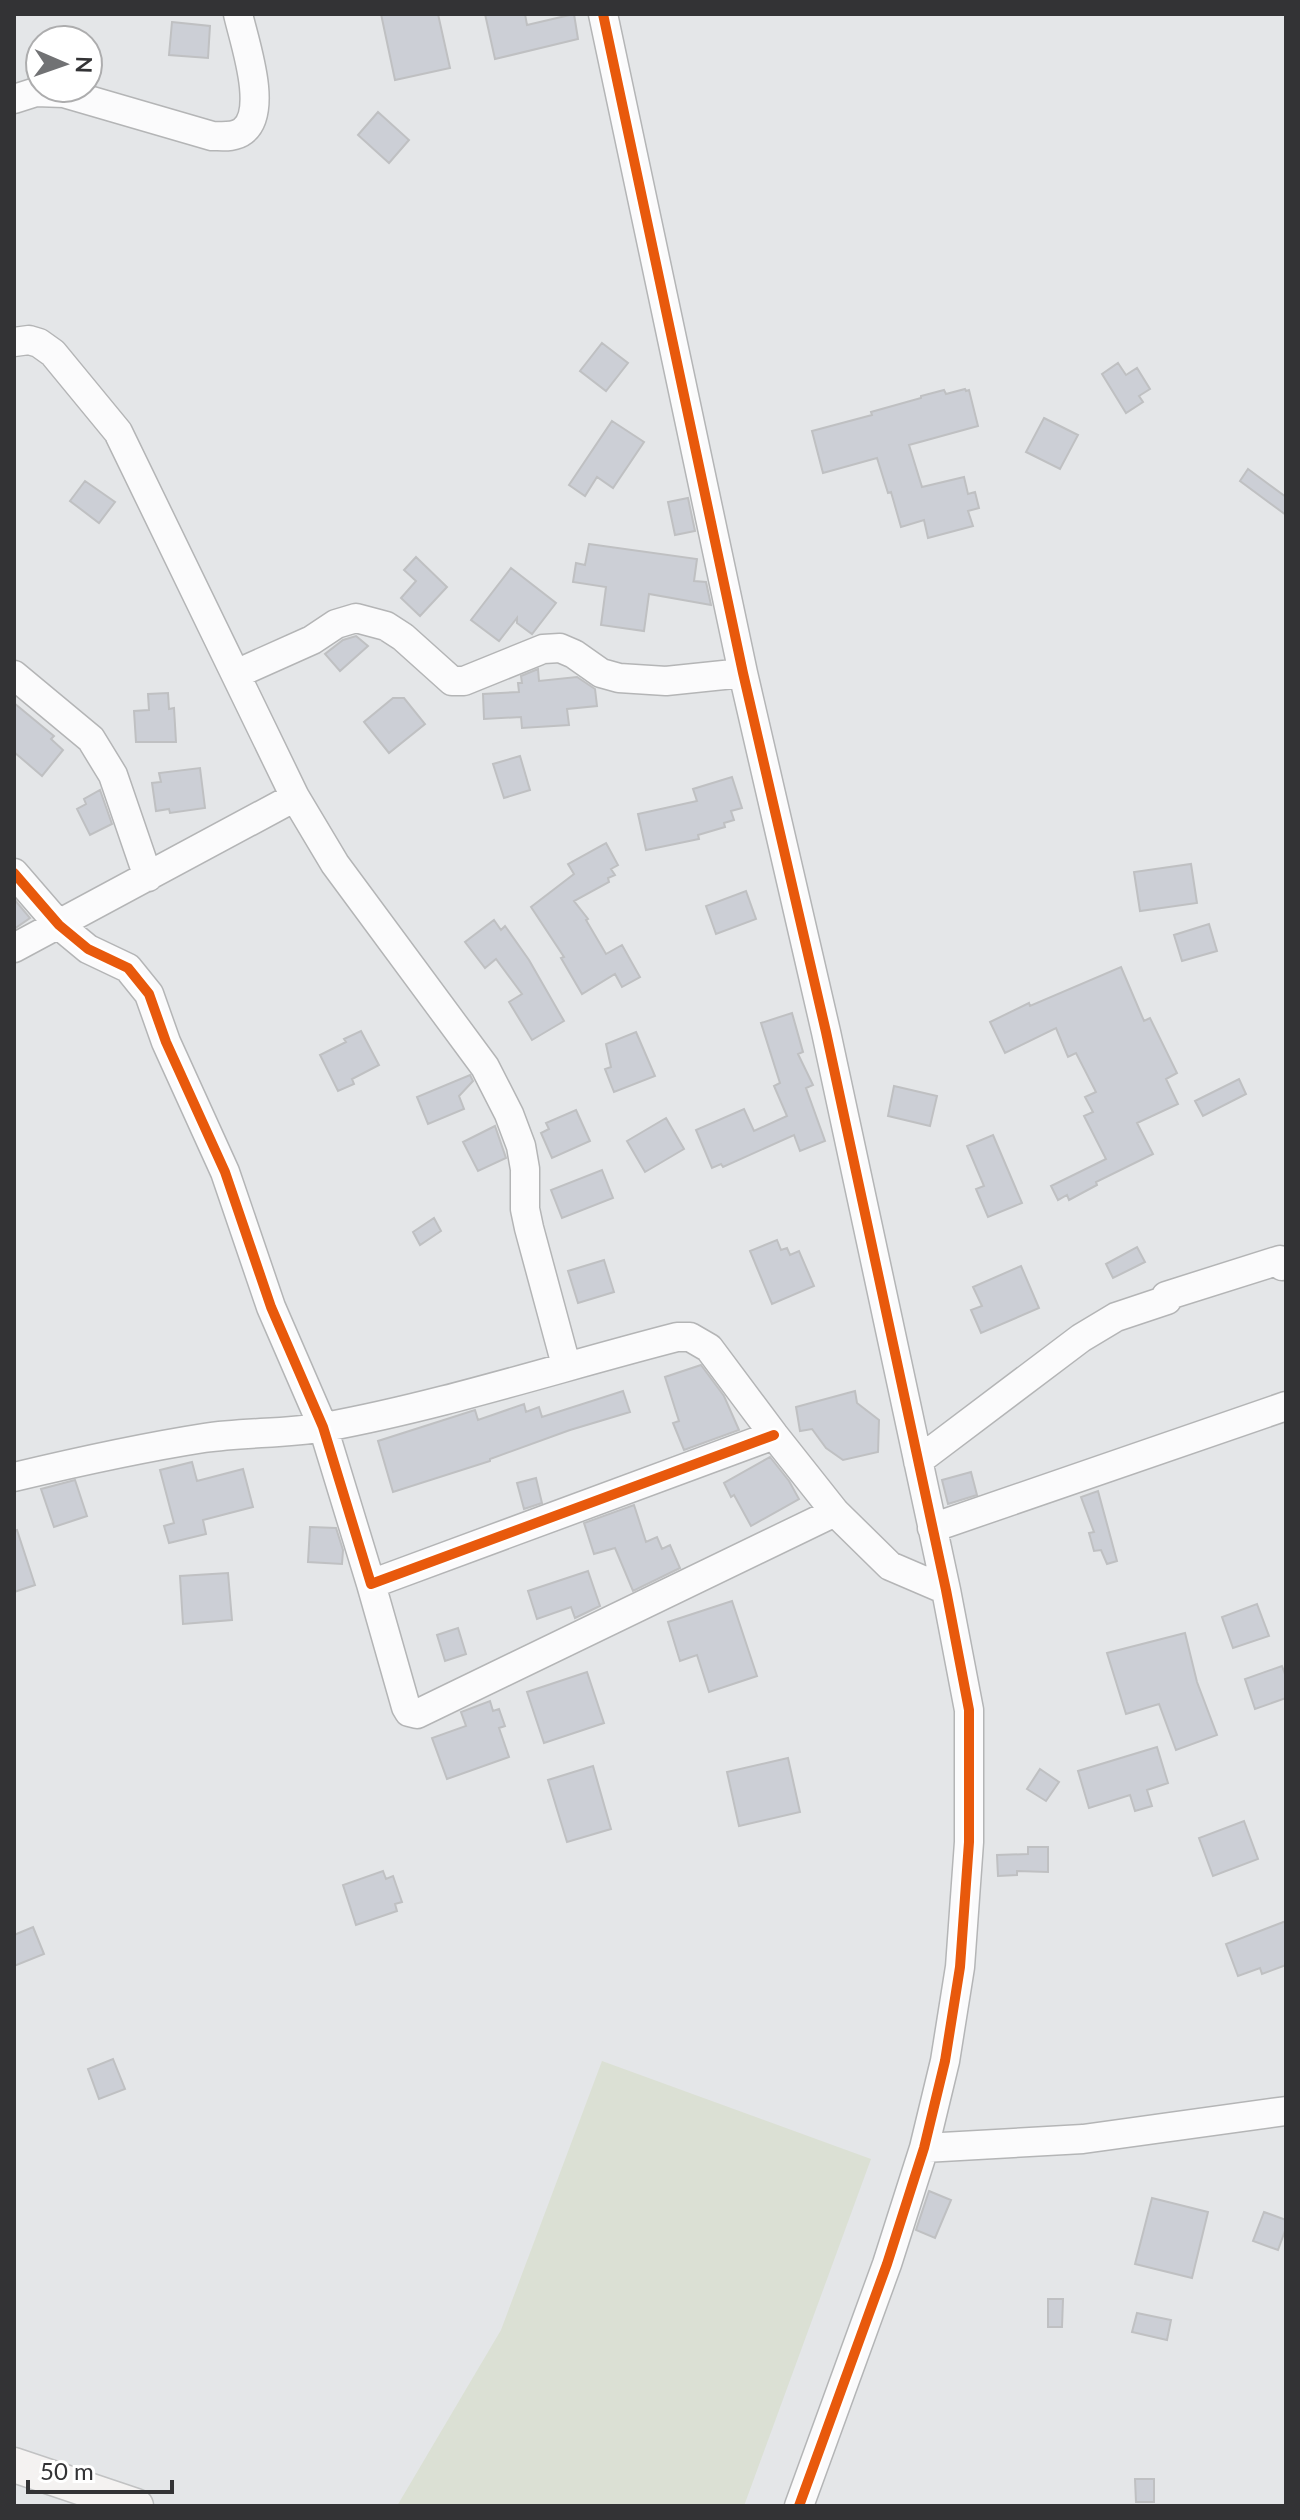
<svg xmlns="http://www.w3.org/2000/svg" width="1300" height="2520" font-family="Lato,sans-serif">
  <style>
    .green { fill: #dbe0d4 }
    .building { fill: #cccfd6; stroke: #bfc0c2; stroke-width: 2 }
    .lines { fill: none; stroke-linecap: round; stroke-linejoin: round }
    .minor-casing { stroke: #b4b5b6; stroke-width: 31 }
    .major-casing { stroke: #c1c2c3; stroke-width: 37 }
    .minor { stroke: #fbfbfc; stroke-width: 28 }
    .major { stroke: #f4f2f1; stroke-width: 34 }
    .cycleway-casing { stroke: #fff; stroke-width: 15 }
    .cycleway { stroke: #e8590c; stroke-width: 10 }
  </style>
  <rect width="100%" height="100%" fill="#e4e6e8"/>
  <path class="green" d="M602 2061 871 2159 744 2506H397L501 2330Z"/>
  <path class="building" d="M381 14H438L450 68 395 80Z
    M485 14H525L527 25 574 14 578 39 495 59Z
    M172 22 210 26 208 58 169 55Z
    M378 112 409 140 389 163 358 135Z
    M602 343 628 363 606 391 580 371Z
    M1118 363 1126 375 1137 368 1150 389 1139 396 1143 402 1126 413 1102 374Z
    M965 389 966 391 969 390 978 426 909 445 922 487 964 477 968 494 975 492 979 508 968 511 973 526 928 538 924 520 901 527 891 492 888 493 877 458 823 473 812 431 872 415 871 412 921 398V396L944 390 946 394Z
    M1044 418 1078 435 1060 469 1026 452Z
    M612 421 644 442 613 488 597 477 585 496 569 485Z
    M1248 469 1286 497V515L1240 481Z
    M85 481 115 502 99 523 70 501Z
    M688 498 695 531 675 535 668 502Z
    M589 544 697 559 694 581 706 582 711 605 649 594 644 631 601 625 606 587 573 582 576 563 585 565Z
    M416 557 447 587 420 616 401 598 416 581 404 570Z
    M511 568 556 603 532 634 517 623V618L499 641 471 620Z
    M356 636 368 646 340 671 325 654 343 640Z
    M538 669 539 681 577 677 595 689 597 706 567 709 569 725 522 728 521 717 484 719 483 694 519 692 518 683H522L521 676Z
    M168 693 169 709 174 708 176 742H136L134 711 149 710 148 694Z
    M393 698H404L425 724 389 753 364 722Z
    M14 703 54 736 51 739 63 750 42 776 14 752Z
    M520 756 530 790 504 798 493 764Z
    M200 768 205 808 170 813 169 809 156 811 152 783 161 782 159 773Z
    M732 777 742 808 731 811 734 820 724 823 725 827 698 835 699 839 646 850 638 814 697 801 693 789Z
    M100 790 112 824 90 835 77 809 86 804 84 799Z
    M606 843 618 865 611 869 615 875 608 878 609 882 574 901 588 919 586 920 606 954 622 945 640 977 622 987 615 974 582 994 561 958 564 957 531 907 574 874 568 864Z
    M1191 864 1197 903 1140 911 1134 872Z
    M746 891 756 919 716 934 706 906Z
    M14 899 30 918 14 929Z
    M494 920 501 930 505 926 529 960 564 1021 532 1040 509 1002 522 994 496 959 485 968 465 942Z
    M1209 924 1217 951 1182 961 1174 935Z
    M1121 967 1144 1021 1150 1018 1177 1073 1166 1079 1178 1104 1137 1123 1153 1154 1096 1182 1097 1185 1069 1200 1067 1195 1058 1200 1051 1186 1106 1159 1084 1116 1093 1112 1085 1097 1096 1092 1076 1053 1068 1057 1056 1028 1005 1053 990 1022 1029 1003 1030 1006Z
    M792 1013 803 1052 798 1054 813 1085 806 1088 825 1141 800 1151 794 1135 723 1167 721 1164 712 1168 696 1130 744 1109 754 1131 787 1116 774 1086 780 1083 761 1023Z
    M361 1031 379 1065 352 1079 354 1084 338 1091 320 1055 346 1042 344 1039Z
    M636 1032 655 1076 614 1092 605 1069 611 1067 606 1044Z
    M470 1075 473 1081 459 1096 464 1109 428 1124 417 1097Z
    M1239 1079 1246 1094 1203 1116 1195 1101Z
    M894 1086 937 1096 930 1126 888 1116Z
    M576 1110 590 1141 552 1158 541 1133 549 1129 546 1123Z
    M666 1118 684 1149 645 1172 627 1141Z
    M495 1126 506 1158 478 1171 463 1142Z
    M993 1135 1022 1203 988 1217 976 1189 984 1186 967 1146Z
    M602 1170 613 1198 562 1218 551 1190Z
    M434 1218 441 1231 420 1245 413 1232Z
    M777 1240 781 1250 787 1248 790 1255 799 1251 814 1286 772 1304 750 1251Z
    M1137 1247 1145 1262 1113 1278 1106 1264Z
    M604 1260 614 1292 578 1303 568 1271Z
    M1021 1266 1039 1308 981 1333 971 1310 982 1306 973 1287Z
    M701 1365 724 1396 739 1430 684 1450 673 1423 679 1421 665 1377Z
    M623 1391 630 1412 570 1430 490 1459V1461L393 1492 378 1441 475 1410 478 1420 524 1404 526 1412 539 1407 542 1417Z
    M855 1391 857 1403 879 1420 878 1452 843 1460 826 1448 812 1429 800 1431 796 1407Z
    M770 1457 789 1481 799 1499 751 1526 734 1495 731 1497 724 1483Z
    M192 1462 197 1481 243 1469 253 1507 203 1520 206 1534 169 1543 164 1526 174 1523 160 1470Z
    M971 1472 977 1495 948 1504 942 1480Z
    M536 1478 542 1503 524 1509 517 1483Z
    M75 1480 87 1516 54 1527 41 1489Z
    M1098 1491 1117 1561 1107 1564 1101 1550 1094 1551 1089 1533 1094 1532 1081 1497Z
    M634 1505 646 1542 657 1537 662 1549 670 1545 680 1568 633 1591 615 1548 594 1554 584 1523Z
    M310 1527 336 1528 343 1550 342 1564 308 1562Z
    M17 1530 35 1585 14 1592V1531Z
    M588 1571 600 1606 575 1618 571 1607 537 1619 528 1591Z
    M228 1573 232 1620 183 1624 180 1576Z
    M732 1601 757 1676 709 1692 697 1655 680 1661 668 1622Z
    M1257 1604 1269 1636 1233 1648 1222 1617Z
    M458 1628 466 1654 445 1661 437 1635Z
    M1185 1633 1197 1682 1217 1735 1176 1750 1159 1704 1126 1714 1107 1653Z
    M1282 1666 1286 1677V1698L1255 1709 1245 1679Z
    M587 1672 604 1723 544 1743 527 1692Z
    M490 1701 493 1711 499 1709 505 1726 499 1728 509 1757 447 1779 432 1738 466 1726 461 1712Z
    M1157 1747 1168 1783 1147 1790 1152 1806 1135 1811 1130 1795 1089 1808 1078 1771Z
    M788 1758 800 1812 739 1826 727 1772Z
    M593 1766 611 1829 567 1842 548 1780Z
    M1040 1769 1059 1782 1046 1801 1027 1789Z
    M1244 1821 1258 1859 1213 1876 1199 1838Z
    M1028 1847H1048V1872L1017 1871V1875L998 1876 997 1855 1028 1854Z
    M383 1871 386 1879 393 1876 402 1902 395 1904 397 1911 356 1925 343 1885Z
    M1286 1921V1965L1262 1974 1260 1968 1238 1976 1226 1944Z
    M33 1927 44 1954 14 1966V1935Z
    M113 2059 125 2089 99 2099 88 2069Z
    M929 2191 951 2200 935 2238 916 2230Z
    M1152 2198 1208 2212 1192 2278 1135 2264Z
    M1264 2212 1286 2220V2228L1278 2250 1253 2241Z
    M1048 2299H1063L1062 2327H1048Z
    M1137 2313 1171 2320 1167 2340 1132 2332Z
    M1135 2479H1154V2502H1136Z"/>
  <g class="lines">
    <defs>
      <path id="minor" d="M603 14 743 673 826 1032 946 1590 969 1710V1842L960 1967 945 2061 924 2148 887 2264 799 2506
        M14 99 36 92 64 93 212 136C222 136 234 138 243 131 269 111 244 41 238 14
        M14 342 29 340 39 343 53 353 118 432 295 797 335 864 485 1067 509 1114 521 1146 525 1169V1209L529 1228 566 1365
        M236 674 312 640 336 624 356 618 386 626 403 637 452 681H464L543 649 560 648 574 654 601 673 619 678 666 681 743 673
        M14 675 91 739 113 775 148 877
        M14 873 59 925 88 949 128 968 149 994 166 1042 225 1172 271 1307 323 1427 371 1584 774 1435
        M14 948 295 797
        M918 1461 1081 1338 1116 1317 1167 1300 1166 1296 1280 1260 1282 1266
        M14 1477C77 1462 140 1448 204 1438 244 1432 285 1434 325 1427 444 1405 560 1367 677 1337H690L709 1348 774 1435 835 1512 890 1566 946 1590
        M932 1528 1286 1406
        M371 1584 406 1707 409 1712 417 1714 835 1512
        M924 2148 1083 2139 1286 2111"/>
      <path id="major" d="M14 2465 136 2506"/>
    </defs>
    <use href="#minor" class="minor-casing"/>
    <use href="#major" class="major-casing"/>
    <use href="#minor" class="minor"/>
    <use href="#major" class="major"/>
    <defs>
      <path id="cycleway" d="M603 14 743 673 826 1032 946 1590 969 1710V1842L960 1967 945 2061 924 2148 887 2264 799 2506
        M14 873 59 925 88 949 128 968 149 994 166 1042 225 1172 271 1307 323 1427 371 1584 774 1435"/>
    </defs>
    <use href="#cycleway" class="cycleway-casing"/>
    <use href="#cycleway" class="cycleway"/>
  </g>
  <rect width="1300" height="2520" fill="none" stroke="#333335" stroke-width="32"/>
  <g transform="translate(64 64) rotate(92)"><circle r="38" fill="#ffffff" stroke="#adadae" stroke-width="2"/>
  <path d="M0-6L14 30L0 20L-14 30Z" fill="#717274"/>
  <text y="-12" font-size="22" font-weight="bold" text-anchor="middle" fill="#333335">N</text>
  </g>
  <path d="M28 2480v12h144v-12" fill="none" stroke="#333335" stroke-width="4"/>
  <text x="40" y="2480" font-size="24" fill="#333335" stroke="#ffffff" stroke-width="6" paint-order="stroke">50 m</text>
</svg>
